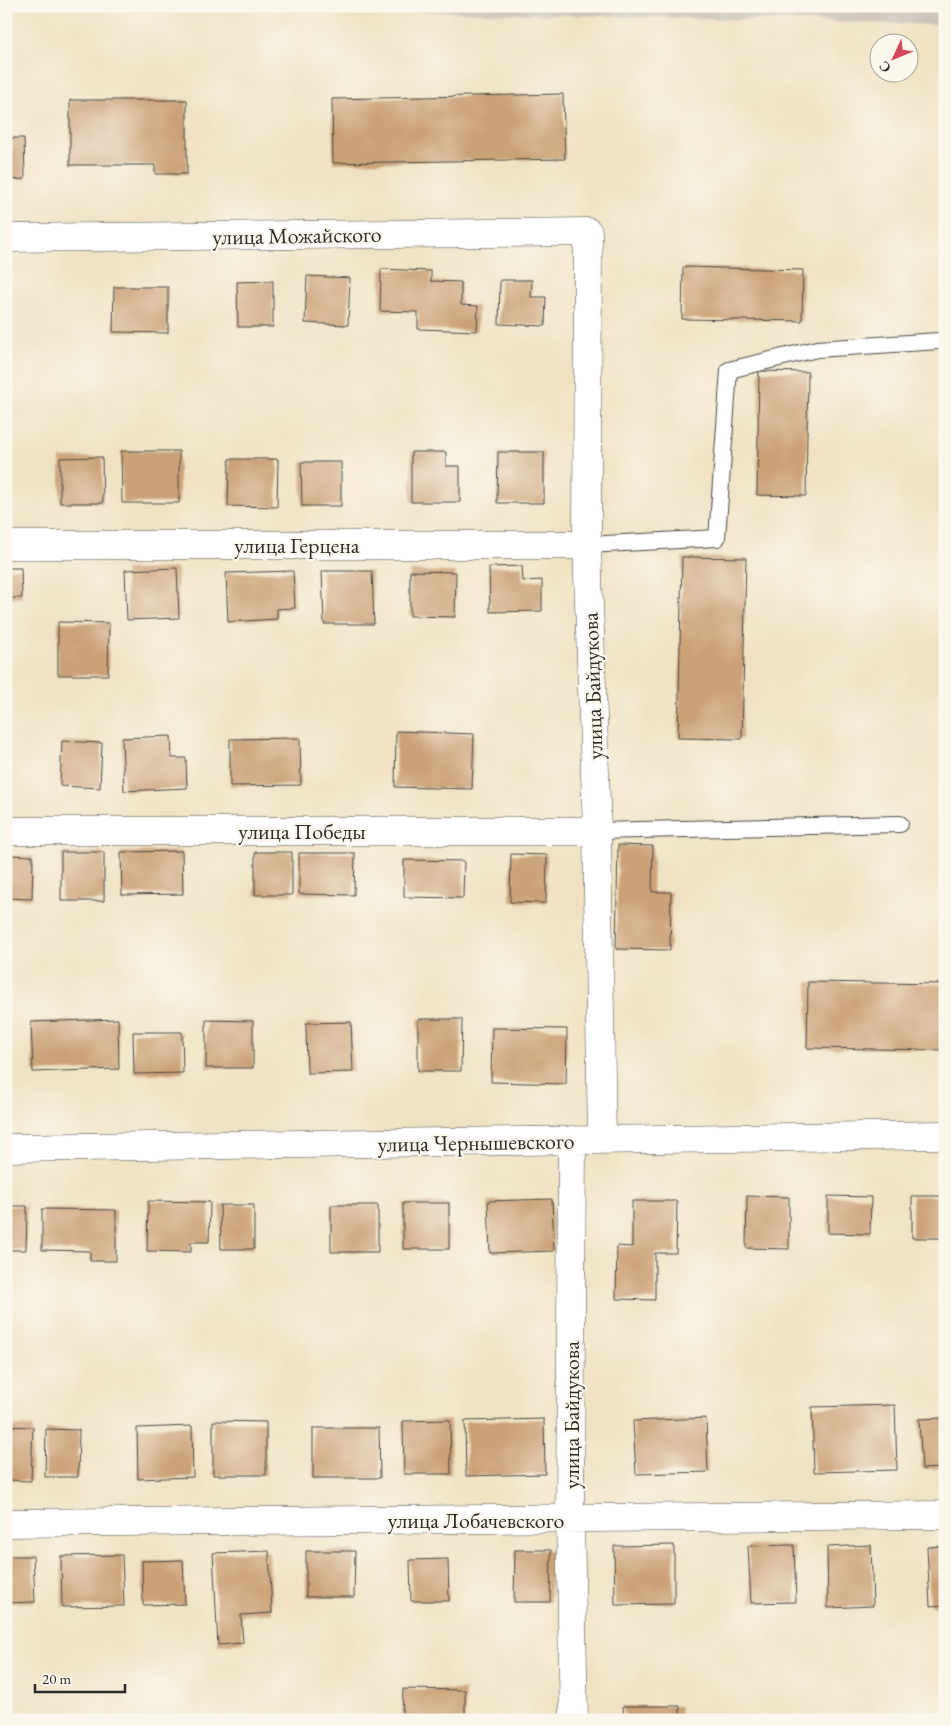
<svg xmlns="http://www.w3.org/2000/svg" width="951" height="1726" font-family="'EB Garamond',serif">
  <style>
    .industrial { fill: #cbc2b8 }
    .building { fill: #cba177 }
    .lines { fill: none; stroke-linecap: round; stroke-linejoin: round }
    .service-casing { stroke: #494742; stroke-width: 18 }
    .minor-casing { stroke: #494742; stroke-width: 29 }
    .service { stroke: #fff; stroke-width: 16 }
    .minor { stroke: #fff; stroke-width: 28 }
    .labels { text-anchor: middle; stroke-width: 4.5; stroke-linejoin: round; paint-order: stroke }
    .street-label { font-size: 22px; fill: #2b2b2b; stroke: #fbf7ec }
  </style>
  <rect width="100%" height="100%" fill="#fbf7ec"/>
  <filter id="ink" filterUnits="userSpaceOnUse"><feTurbulence type="fractalNoise" baseFrequency=".02" numOctaves="2"/><feDisplacementMap in="SourceGraphic" scale="10" xChannelSelector="R" yChannelSelector="G"/><feConvolveMatrix kernelMatrix="1 2 1 2 8 2 1 2 1" color-interpolation-filters="sRGB"/></filter>
  <filter id="wash" filterUnits="userSpaceOnUse"><feTurbulence type="fractalNoise" baseFrequency=".0096" numOctaves="4" result="noise"/><feDisplacementMap in="SourceGraphic" scale="20" xChannelSelector="R" yChannelSelector="G"/><feGaussianBlur stdDeviation="1.12" result="paint"/><feColorMatrix in="noise" values="0 0 0 0 0 0 0 0 0 0 0 0 0 0 0 0 0 1.4 0 .05"/><feComposite in="paint" operator="in"/></filter>
  <g filter="url(#wash)">
    <rect width="100%" height="100%" fill="#f0e3c4"/>
    <path class="industrial" d="M222 6H945V25Z"/>
    <g id="blocks">
      <path class="building" d="M563 94 565 159 333 163 332 99Z
        M70 100H187V174H155V165H70Z
        M6 138H24L25 179 6 180Z
        M683 267 803 270 802 321 682 319Z
        M381 269 431 271V281L461 282V305L478 306 477 331 418 329V312L380 311Z
        M307 276 350 278 348 325 305 323Z
        M500 280H532L531 297H546L545 326 499 324Z
        M273 281V327H238L237 282Z
        M114 287H168V333L113 332Z
        M759 371 808 372 806 496 757 495Z
        M121 451H179V503H122Z
        M411 452H446V466H460V502H411Z
        M498 452H544V503H497Z
        M102 457 103 503H60V458Z
        M229 459H278L277 507 228 506Z
        M301 462H341V506H302Z
        M682 557 746 558 742 739 678 738Z
        M522 566 523 581 542 580V611L490 612 489 567Z
        M6 568H21L22 598H6Z
        M177 568 179 618 127 620 125 570Z
        M293 571 295 608 277 609V619L228 622 226 573Z
        M322 571H372L374 624H324Z
        M410 571 456 572 455 617 410 616Z
        M58 622 109 623 108 675H58Z
        M396 731 474 734 472 789 395 787Z
        M171 736 172 758H186L187 788 124 791 122 738Z
        M300 738 301 785 230 786V739Z
        M62 741 102 743 100 788 60 786Z
        M618 845 653 846 652 892H671L670 950 616 949Z
        M182 851 183 894 122 895 121 852Z
        M61 852H104V901H61Z
        M255 852H292V895H255Z
        M299 853H355L354 895 299 894Z
        M511 854 547 855 546 903 510 902Z
        M8 855 33 856 32 899 6 898Z
        M404 860 464 861 463 898 404 897Z
        M808 982 945 984V1050L807 1048Z
        M118 1019 119 1069 33 1072 31 1022Z
        M418 1019H462L461 1071H418Z
        M206 1020 253 1021V1068H206Z
        M351 1022 353 1072 307 1073 306 1023Z
        M492 1028 567 1029 566 1084 491 1082Z
        M133 1032H182L183 1073 134 1074Z
        M747 1196 789 1197V1249L746 1248Z
        M828 1196 871 1197 870 1234 828 1233Z
        M912 1196H945V1238H912Z
        M552 1199 554 1251 490 1253 488 1201Z
        M148 1201 210 1202 209 1242H191V1252L147 1251Z
        M632 1201H677L676 1253H655V1300L616 1299 617 1246 632 1247Z
        M403 1203H449V1249H403Z
        M220 1205H254V1249H221Z
        M331 1205H378V1252H331Z
        M6 1206H27L26 1250H6Z
        M42 1209 116 1210V1261H90V1251L42 1250Z
        M895 1405 897 1470 814 1472 812 1407Z
        M706 1418 708 1472 636 1474 633 1421Z
        M945 1418V1468L922 1469 919 1419Z
        M544 1419 545 1474 466 1476 465 1421Z
        M450 1420 451 1474H404L403 1421Z
        M213 1421 266 1422V1475H213Z
        M6 1426 33 1427 31 1481 6 1480Z
        M192 1426 193 1477 138 1479 137 1428Z
        M313 1428H379L380 1478H313Z
        M46 1429 79 1430 78 1477H45Z
        M674 1545V1604L615 1605 614 1546Z
        M794 1545 796 1602 751 1603 748 1546Z
        M871 1545 873 1606 828 1608 827 1547Z
        M945 1546V1605L930 1606 927 1547Z
        M515 1550H551L550 1602H514Z
        M269 1551 272 1613 241 1615 243 1643 218 1645 213 1553Z
        M306 1551H355L354 1597H306Z
        M122 1555 124 1606 62 1607 61 1556Z
        M6 1556H33L35 1602 6 1603Z
        M448 1559 449 1601H411L410 1560Z
        M183 1560 185 1604 143 1605 142 1561Z
        M403 1689 465 1690V1720H402Z
        M623 1706H680V1720H624Z"/>
    </g>
  </g>
  <g filter="url(#ink)">
    <use href="#blocks" fill-opacity="0" stroke="#494742" stroke-width="1"/>
    <g class="lines">
      <defs>
        <path id="service" d="M587 545 717 538 729 370 817 349 939 341 945 338
          M597 831 900 824"/>
        <path id="minor" d="M6 238 588 232 587 545 597 831 602 1140
          M6 545H587
          M6 831H597
          M572 1140 570 1520 574 1720
          M6 1148 945 1135
          M6 1523 945 1515"/>
      </defs>
      <use href="#service" class="service-casing"/>
      <use href="#minor" class="minor-casing"/>
      <use href="#service" class="service"/>
      <use href="#minor" class="minor"/>
    </g>
  </g>
  <g class="labels">
    <g class="street-label">
      <text transform="translate(297 235) rotate(-1)" y="8">улица Можайского</text>
      <text x="297" y="553">улица Герцена</text>
      <text transform="translate(592 686) rotate(-92)" y="8">улица Байдукова</text>
      <text x="302" y="839">улица Победы</text>
      <text transform="translate(476 1142) rotate(-1)" y="8">улица Чернышевского</text>
      <text transform="translate(571 1415) rotate(-90)" y="8">улица Байдукова</text>
      <text x="476" y="1528">улица Лобачевского</text>
    </g>
  </g>
  <rect width="951" height="1726" fill="none" stroke="#fbf7ec" stroke-width="25"/>
  <g transform="translate(894 58) rotate(226)"><circle r="24" fill="#fbf7ec" stroke="#a8a59f"/>
  <path d="M0-4L9 19L0 12L-9 19Z" fill="#d1495b"/>
  <text y="-8" font-size="14" font-weight="bold" text-anchor="middle" fill="#2b2b2b">С</text>
  </g>
  <path d="M35 1684v8h90v-8" fill="none" stroke="#2b2b2b" stroke-width="2.5"/>
  <text x="42" y="1684" font-size="15" fill="#2b2b2b" stroke="#fbf7ec" stroke-width="4" paint-order="stroke">20 m</text>
</svg>
